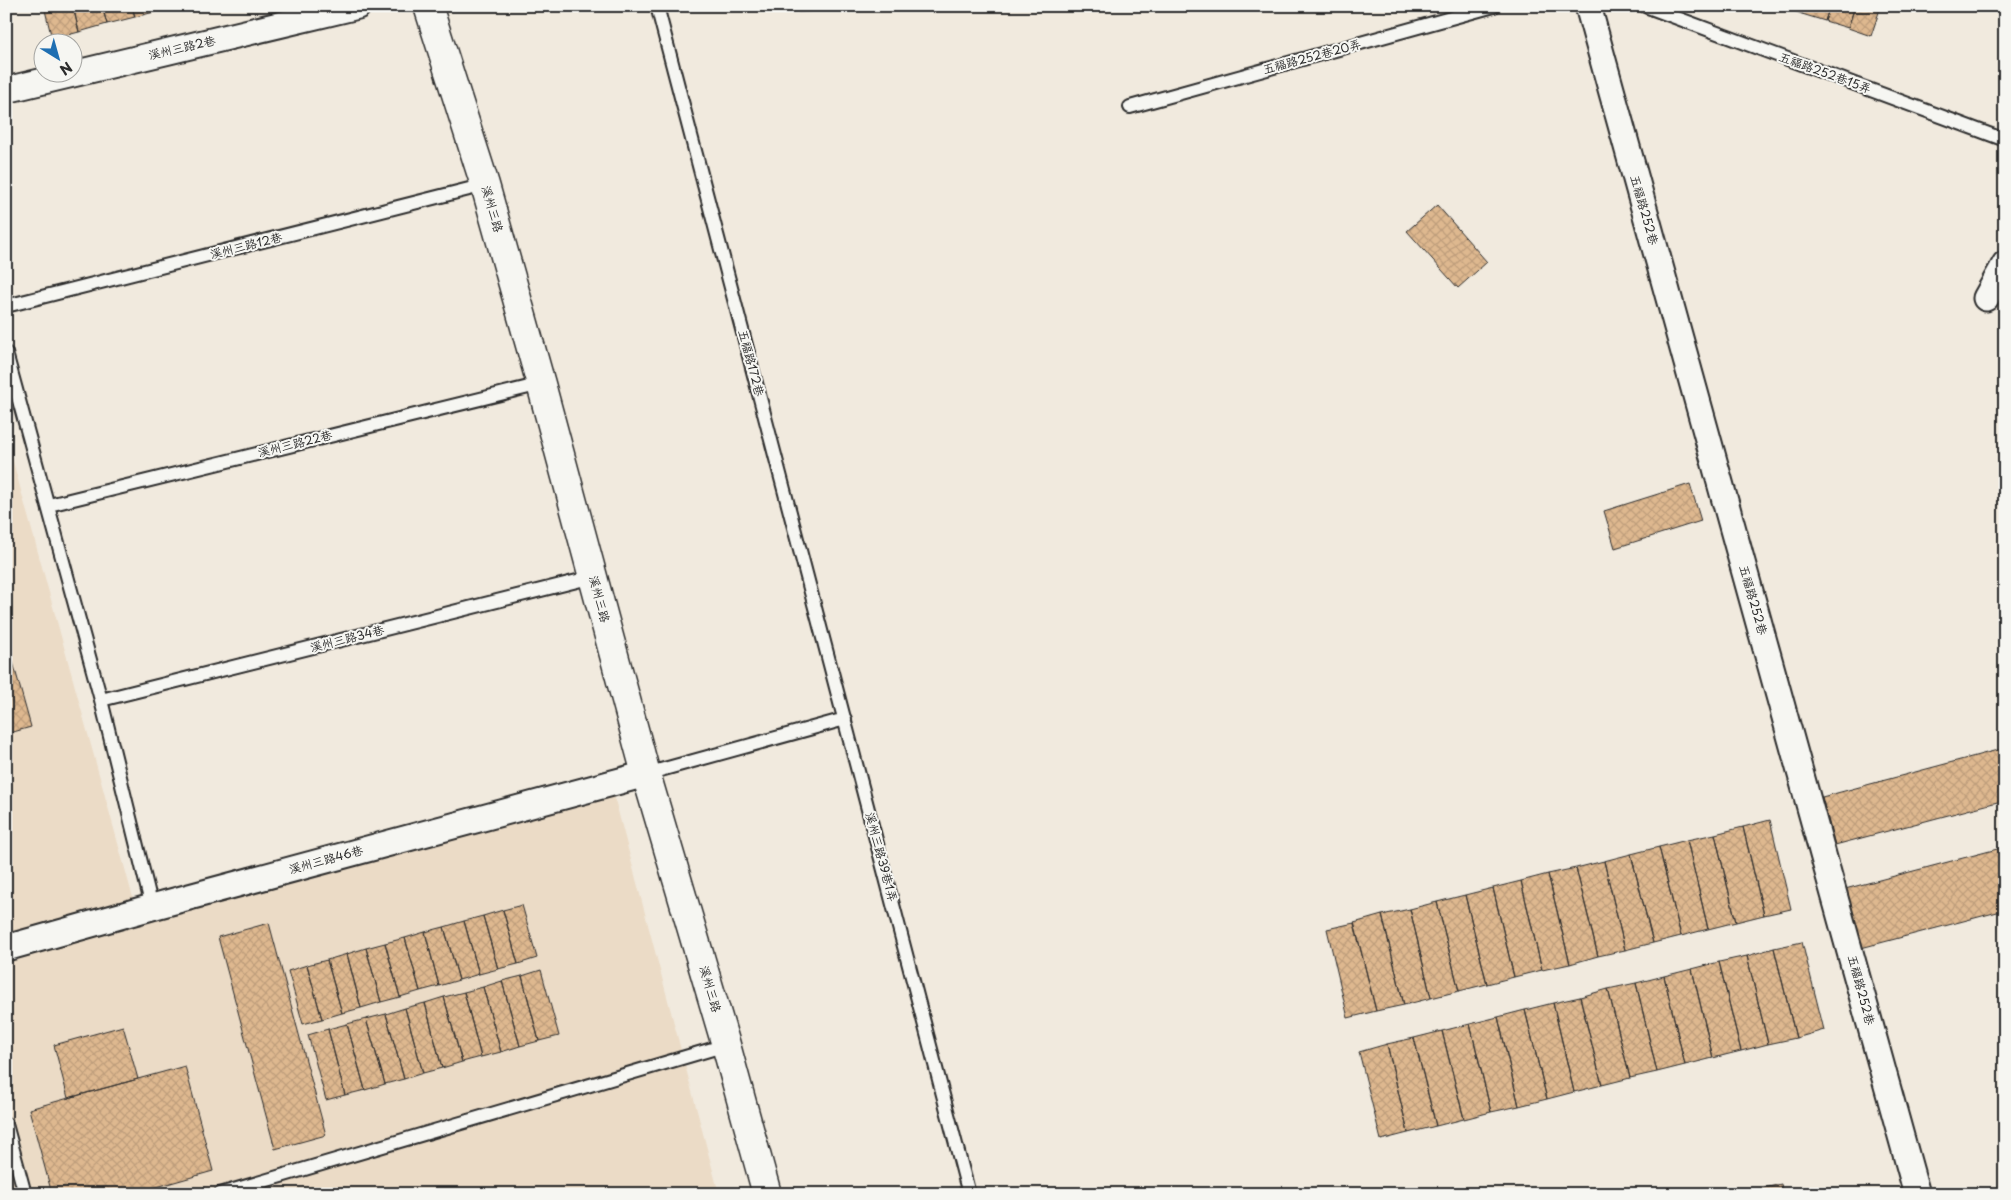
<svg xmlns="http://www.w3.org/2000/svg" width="2011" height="1200" font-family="'Playpen Sans','LXGW WenKai TC',sans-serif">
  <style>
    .built { fill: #ebdbc6 }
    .building { fill: url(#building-cross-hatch); stroke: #2b2b2b }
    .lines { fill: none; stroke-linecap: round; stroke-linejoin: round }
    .service-casing { stroke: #2b2b2b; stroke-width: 16 }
    .minor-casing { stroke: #2b2b2b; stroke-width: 29 }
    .tertiary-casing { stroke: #2b2b2b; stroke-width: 31 }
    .service { stroke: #f6f6f2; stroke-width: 12 }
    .minor { stroke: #f6f6f2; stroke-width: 25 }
    .tertiary { stroke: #f6f6f2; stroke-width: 28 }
    .labels { text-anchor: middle; stroke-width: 4; stroke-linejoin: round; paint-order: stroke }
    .street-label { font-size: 12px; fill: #2b2b2b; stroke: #f6f6f2 }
  </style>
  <defs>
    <pattern id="building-cross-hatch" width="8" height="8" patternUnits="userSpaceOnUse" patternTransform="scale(1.25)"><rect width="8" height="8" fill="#deb88f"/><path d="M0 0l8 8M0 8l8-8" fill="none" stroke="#bf9e7c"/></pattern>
  </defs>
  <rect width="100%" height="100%" fill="#f1eade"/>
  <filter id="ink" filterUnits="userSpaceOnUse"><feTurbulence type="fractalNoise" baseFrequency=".02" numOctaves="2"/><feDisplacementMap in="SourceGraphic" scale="10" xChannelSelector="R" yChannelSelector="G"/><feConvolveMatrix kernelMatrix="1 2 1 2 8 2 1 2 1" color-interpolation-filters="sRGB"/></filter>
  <g filter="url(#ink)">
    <path class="built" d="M6 436 133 898 608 773 719 1194H6Z"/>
    <path class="building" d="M44 6H73L79 32 52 39Z
      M73 6H102L107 24 79 32Z
      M102 6H132L135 17 107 24Z
      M132 6H161L162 10 135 17Z
      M161 6H175L162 10Z
      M659 6H770V7L659 10Z
      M798 6H907V8L798 12Z
      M1780 6H1804L1802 14Z
      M1804 6H1830L1825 21 1802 14Z
      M1830 6H1855L1848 28 1825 21Z
      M1855 6H1881L1871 36 1848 28Z
      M1437 205 1487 262 1458 288 1407 231Z
      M1690 484 1701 521 1615 548 1604 511Z
      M6 637 31 727 6 734Z
      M2005 748V800L1835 845 1822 797Z
      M1770 820 1791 909 1764 915 1743 827Z
      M1743 827 1764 915 1736 922 1715 834Z
      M1715 834 1736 922 1708 929 1687 840Z
      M1687 840 1708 929 1681 936 1659 847Z
      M1659 847 1681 936 1653 943 1631 854Z
      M2005 847V910L1861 948 1845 889Z
      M1631 854 1653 943 1625 950 1604 861Z
      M1604 861 1625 950 1598 956 1576 868Z
      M1576 868 1598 956 1570 964 1548 874Z
      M1548 874 1570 964 1542 970 1521 881Z
      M1521 881 1542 970 1514 977 1493 888Z
      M1493 888 1514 977 1487 984 1465 895Z
      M1465 895 1487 984 1459 991 1437 902Z
      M1437 902 1459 991 1431 998 1410 909Z
      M522 905 537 958 518 964 503 910Z
      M1410 909 1431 998 1404 1005 1382 915Z
      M503 910 518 964 498 969 483 916Z
      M1382 915 1404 1005 1376 1011 1354 923Z
      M483 916 498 969 479 974 464 921Z
      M464 921 479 974 459 980 444 927Z
      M269 923 326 1135 275 1149 218 937Z
      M1354 923 1376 1011 1348 1018 1327 929Z
      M444 927 459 980 439 986 425 932Z
      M425 932 439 986 420 991 405 938Z
      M405 938 420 991 400 997 385 943Z
      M1802 942 1824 1030 1796 1038 1774 948Z
      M385 943 400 997 381 1002 366 948Z
      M366 948 381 1002 361 1008 347 954Z
      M1774 948 1796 1038 1768 1044 1747 956Z
      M347 954 361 1008 342 1013 327 960Z
      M1747 956 1768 1044 1741 1051 1719 962Z
      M327 960 342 1013 322 1019 307 965Z
      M1719 962 1741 1051 1713 1058 1692 969Z
      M307 965 322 1019 303 1024 288 971Z
      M1692 969 1713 1058 1685 1065 1664 976Z
      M541 970 559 1036 539 1041 522 976Z
      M522 976 539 1041 520 1046 502 981Z
      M1664 976 1685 1065 1657 1072 1636 983Z
      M502 981 520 1046 501 1052 483 987Z
      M1636 983 1657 1072 1630 1078 1608 989Z
      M483 987 501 1052 481 1057 464 992Z
      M1608 989 1630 1078 1602 1085 1580 997Z
      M464 992 481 1057 462 1062 444 997Z
      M444 997 462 1062 442 1068 425 1003Z
      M1580 997 1602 1085 1574 1092 1553 1003Z
      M425 1003 442 1068 423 1073 405 1008Z
      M1553 1003 1574 1092 1547 1099 1525 1010Z
      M405 1008 423 1073 404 1079 386 1014Z
      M1525 1010 1547 1099 1519 1106 1498 1017Z
      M386 1014 404 1079 385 1084 366 1019Z
      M1498 1017 1519 1106 1491 1112 1470 1024Z
      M366 1019 385 1084 365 1090 347 1024Z
      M347 1024 365 1090 345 1095 328 1029Z
      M1470 1024 1491 1112 1464 1119 1442 1031Z
      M123 1026 138 1079 68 1098 54 1045Z
      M328 1029 345 1095 326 1100 308 1035Z
      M1442 1031 1464 1119 1436 1126 1414 1038Z
      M1414 1038 1436 1126 1408 1133 1387 1044Z
      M1387 1044 1408 1133 1381 1140 1359 1052Z
      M185 1066 213 1171 132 1194H52L29 1109Z
      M1781 1184 1783 1194H1740Z"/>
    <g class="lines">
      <defs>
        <path id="service" d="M657 6 969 1194
          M1645 6 2005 140
          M1130 107 1494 6
          M6 306 485 185
          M6 353 101 700 152 907
          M49 505 541 384
          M101 700 593 577
          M646 774 845 719
          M6 1124 25 1194
          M220 1194 726 1045"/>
        <path id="minor" d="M1588 6 1917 1194
          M6 90 358 6
          M1986 298 2005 264
          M6 948 152 907 646 774"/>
        <path id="tertiary" d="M428 6 485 185 541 384 646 774 726 1045 767 1194"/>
      </defs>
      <use href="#service" class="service-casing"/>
      <use href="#minor" class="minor-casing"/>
      <use href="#tertiary" class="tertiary-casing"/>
      <use href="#service" class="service"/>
      <use href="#minor" class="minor"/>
      <use href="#tertiary" class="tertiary"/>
    </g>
  </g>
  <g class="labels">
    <g class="street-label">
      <text transform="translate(182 48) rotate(-13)" y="4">溪州三路2巷</text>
      <text transform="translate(1312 57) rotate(-15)" y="4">五福路252巷20弄</text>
      <text transform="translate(1825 73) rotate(20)" y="4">五福路252巷15弄</text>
      <text transform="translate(492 209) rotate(74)" y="4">溪州三路</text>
      <text transform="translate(1644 210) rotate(74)" y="4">五福路252巷</text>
      <text transform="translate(246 246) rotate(-14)" y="4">溪州三路12巷</text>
      <text transform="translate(751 363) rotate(75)" y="4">五福路172巷</text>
      <text transform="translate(295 444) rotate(-14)" y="4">溪州三路22巷</text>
      <text transform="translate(599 599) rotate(75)" y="4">溪州三路</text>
      <text transform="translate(1753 600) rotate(74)" y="4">五福路252巷</text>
      <text transform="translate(347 639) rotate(-14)" y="4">溪州三路34巷</text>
      <text transform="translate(881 857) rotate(75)" y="4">溪州三路39巷1弄</text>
      <text transform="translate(326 860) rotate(-15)" y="4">溪州三路46巷</text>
      <text transform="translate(710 989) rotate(74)" y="4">溪州三路</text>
      <text transform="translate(1861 990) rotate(75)" y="4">五福路252巷</text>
    </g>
  </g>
  <rect width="2011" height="1200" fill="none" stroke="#f6f6f2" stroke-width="25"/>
  <rect x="12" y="12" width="1986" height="1175" fill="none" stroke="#2b2b2b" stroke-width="2" filter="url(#ink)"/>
  <g transform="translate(58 58) rotate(143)"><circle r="24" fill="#f6f6f2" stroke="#a5a5a2"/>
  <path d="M0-4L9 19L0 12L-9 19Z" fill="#1f6fb2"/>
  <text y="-8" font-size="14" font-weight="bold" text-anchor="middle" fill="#2b2b2b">N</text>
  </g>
</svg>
